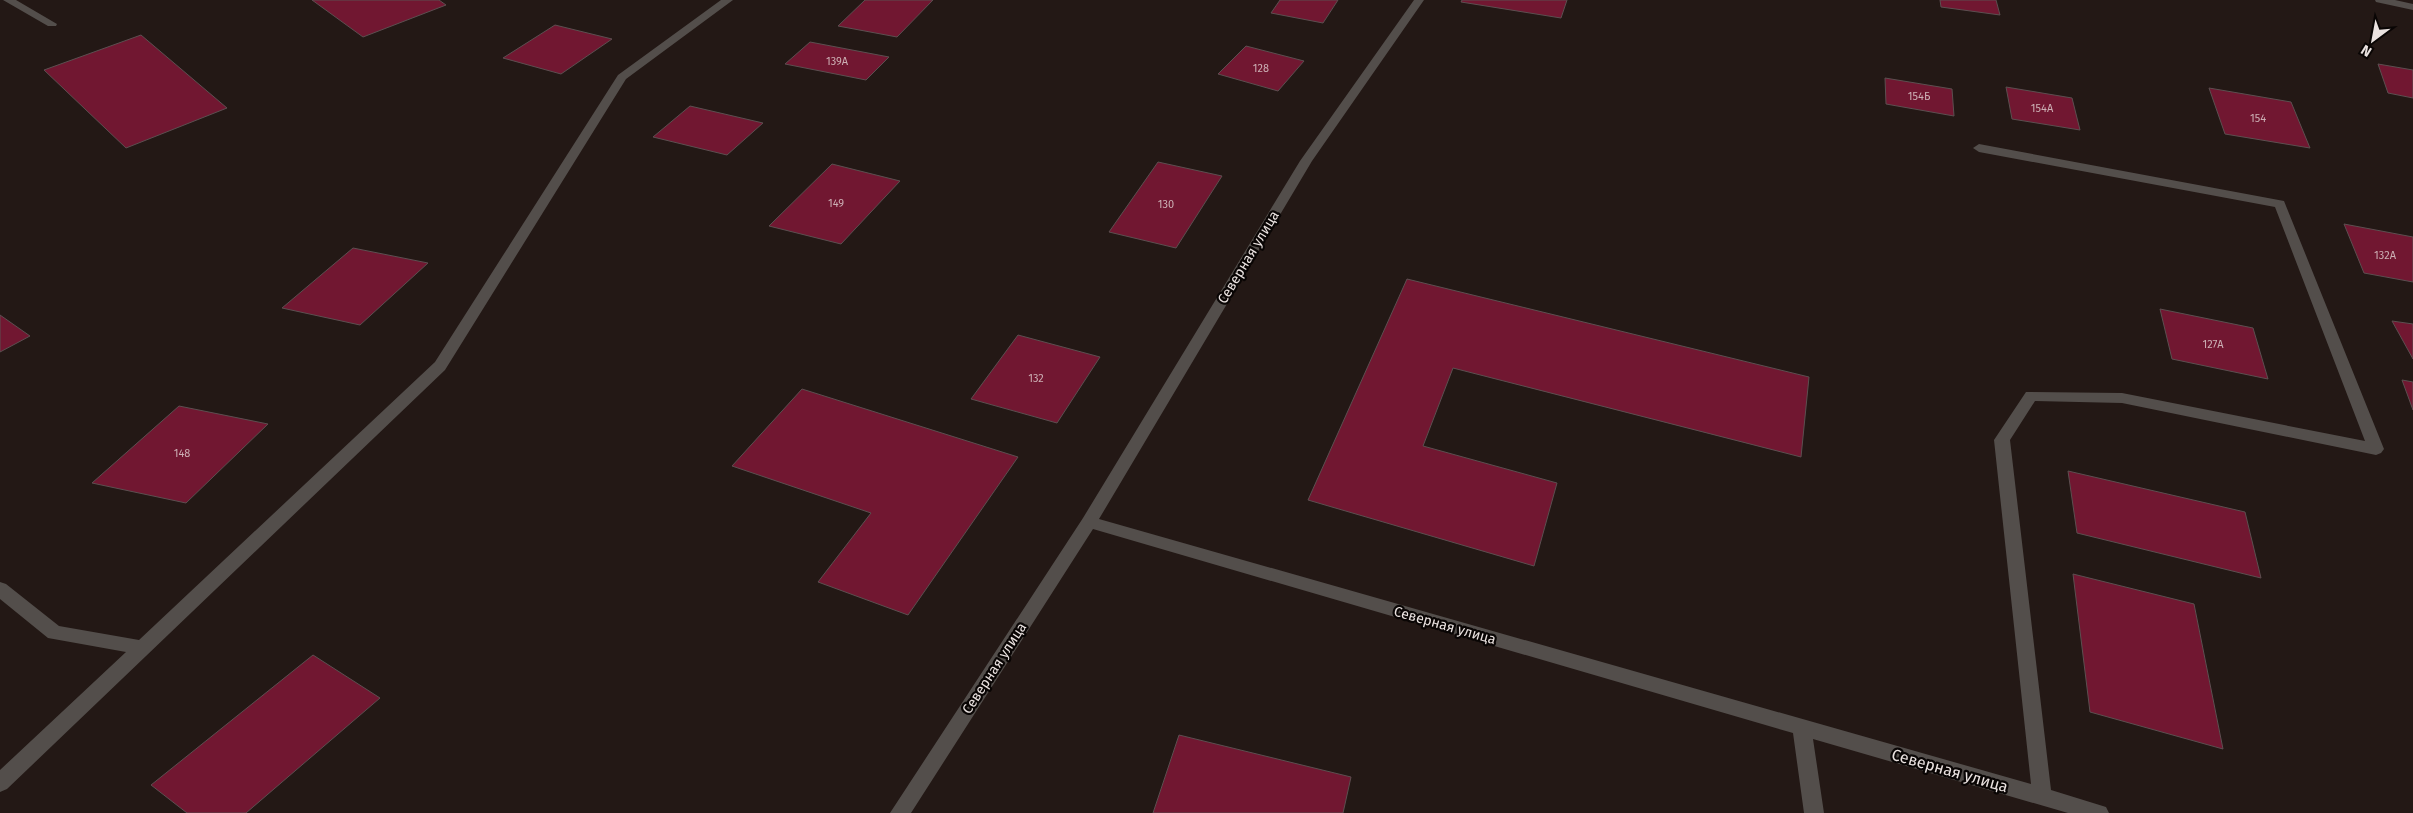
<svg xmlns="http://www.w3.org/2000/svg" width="2413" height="813" font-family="'Fira Sans',sans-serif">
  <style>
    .building { fill: #711731; stroke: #5c4f50 }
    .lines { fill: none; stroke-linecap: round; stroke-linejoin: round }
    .minor { fill: #534e4b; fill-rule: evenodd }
    .labels { text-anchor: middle; stroke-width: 4.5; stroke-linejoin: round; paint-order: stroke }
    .number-label { font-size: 11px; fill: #ccafb4 }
    .street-label { font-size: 14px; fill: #eae2e0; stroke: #090504 }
    .near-street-label { font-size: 16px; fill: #eae2e0; stroke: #090504 }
  </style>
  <rect width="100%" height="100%" fill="#231815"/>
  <path class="building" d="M312 0H439L446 5 363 37Z
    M865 0H933L897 37 838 26Z
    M1280 0H1338L1323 23 1271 13Z
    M1462 0H1567L1561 18 1461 2Z
    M1940 0H1996L2000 15 1941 7Z
    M555 25 612 39 561 74 503 58Z
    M141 35 227 108 126 148 44 70Z
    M810 42 889 57 866 80 785 64Z
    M1246 46 1304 61 1278 91 1218 74Z
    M2378 64 2413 70V98L2388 93Z
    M1885 78 1952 89 1954 116 1886 104Z
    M2006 87 2072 98 2080 130 2012 119Z
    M2209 88 2291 102 2310 148 2225 134Z
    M690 106 763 123 727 155 653 137Z
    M1158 162 1222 176 1176 248 1109 232Z
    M832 164 900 181 841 244 769 226Z
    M2344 224 2413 237V282L2364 273Z
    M353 248 428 263 360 325 282 308Z
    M1407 279 1809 377 1801 457 1453 368 1423 446 1557 483 1534 566 1308 500Z
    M2160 309 2253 328 2268 379 2172 359Z
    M0 315 30 336 0 352Z
    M2392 321 2413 324V359Z
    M1018 335 1100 357 1057 423 971 399Z
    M2402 380 2413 382V410Z
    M802 389 1018 457 908 615 818 582 871 513 732 466Z
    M179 406 268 424 186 503 92 483Z
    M2068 471 2245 512 2261 578 2077 533Z
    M2073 574 2194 604 2223 749 2090 712Z
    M313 655 380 698 246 813H187L151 785Z
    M1179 735 1351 777 1343 813H1153Z"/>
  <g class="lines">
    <path class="minor" d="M3 0H16L57 24 56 26H48Z
      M721 0H733L626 79 445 370 7 789 0 792V770L126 652 48 638 0 599V582L6 584 59 626 139 640 435 362 618 75Z
      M1414 0H1424L1312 161 1099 519 2031 784 1994 440 2026 392 2122 393 2365 441 2275 207 1979 152 1973 148 1979 144 2284 201 2384 449 2381 453 2376 455 2122 403 2035 401 2010 440 2051 790 2106 807 2109 813H2068L1813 739 1824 813H1804L1793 733 1093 529 911 813H890L1083 518 1300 161Z
      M2375 0H2395L2413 4V10L2376 2Z"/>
  </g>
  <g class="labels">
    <g class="number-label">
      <text x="837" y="65">139А</text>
      <text x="1261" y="72">128</text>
      <text x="1919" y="100">154Б</text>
      <text x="2042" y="112">154А</text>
      <text x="2258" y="122">154</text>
      <text x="836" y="207">149</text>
      <text x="1166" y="208">130</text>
      <text x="2385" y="259">132А</text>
      <text x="2213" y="348">127А</text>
      <text x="1036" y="382">132</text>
      <text x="182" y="457">148</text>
    </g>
    <g class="street-label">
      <text transform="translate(1248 257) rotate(-59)" y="5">Северная улица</text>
      <text transform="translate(1445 625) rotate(16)" y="5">Северная улица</text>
      <text transform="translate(994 668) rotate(-57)" y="5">Северная улица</text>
    </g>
    <g class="near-street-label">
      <text transform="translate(1950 770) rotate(16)" y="6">Северная улица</text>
    </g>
  </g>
  <g transform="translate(2373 40) rotate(212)" stroke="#090504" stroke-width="4" paint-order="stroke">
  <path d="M0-4L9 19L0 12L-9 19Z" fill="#eae2e0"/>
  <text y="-8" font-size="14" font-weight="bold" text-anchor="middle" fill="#eae2e0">N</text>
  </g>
</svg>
